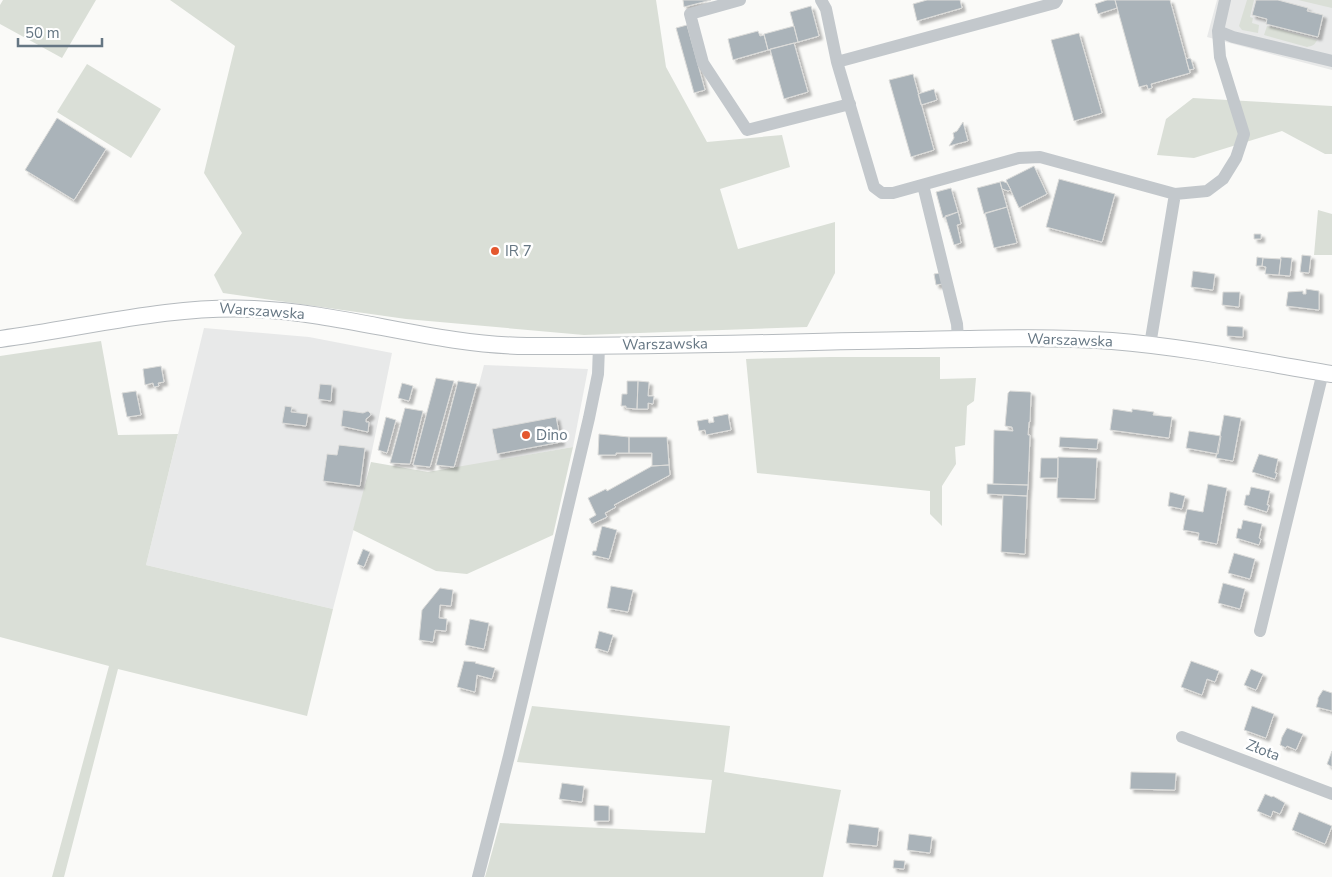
<svg xmlns="http://www.w3.org/2000/svg" width="1332" height="877" font-family="'Nunito Sans',sans-serif">
  <style>
    .built { fill: #e8e9e9 }
    .green { fill: #dadfd7 }
    .building { fill: #aab3b9; stroke: #dcdcda; filter: url(#shadow) }
    .lines { fill: none; stroke-linecap: round; stroke-linejoin: round }
    .major-casing { stroke: #b5babe; stroke-width: 18 }
    .minor { stroke: #c3c8cc; stroke-width: 12 }
    .major { stroke: #fff; stroke-width: 16 }
    .poi-dot { fill: #e4572e; stroke: #fff; stroke-width: 2 }
    .labels { text-anchor: middle; stroke-width: 5; stroke-linejoin: round; paint-order: stroke }
    .poi-label { font-size: 15px; fill: #657683; stroke: #fff; text-anchor: start }
    .street-label { font-size: 15px; fill: #657683; stroke: #fff }
  </style>
  <defs>
    <filter id="shadow"><feDropShadow dx="3.5" dy="3.5" stdDeviation="1" flood-color="#0004"/></filter>
  </defs>
  <rect width="100%" height="100%" fill="#fafaf8"/>
  <path class="built" d="M1217 0H1332V70L1207 37Z
    M204 328 309 337 392 353 364 490 333 609 146 565Z
    M484 365 588 369 573 447 457 468Z"/>
  <path class="green" d="M3 0H96L62 58 0 24V5Z
    M170 0H656L666 67 707 142 782 135 790 167 720 189 738 249 835 222V273L807 327 584 335 406 319 223 293 214 275 242 233 204 173 235 46Z
    M1247 0H1254L1250 17 1253 18 1252 23 1259 25 1258 33 1242 30 1239 26Z
    M1298 0H1332V8Z
    M1267 26 1317 40C1315 45 1312 46 1307 47L1264 35Z
    M87 64 161 109 131 158 57 112Z
    M1193 98 1332 106V154H1325L1282 131 1194 158 1157 155 1166 119Z
    M1318 210 1332 214V255H1314Z
    M101 341 118 435 178 434 146 565 333 609 307 716 118 669 64 877H52L109 666 0 637V356Z
    M830 357H940V379L976 378 974 401 967 406 965 445 955 447 956 464 942 486V526L930 514V491L757 473 746 359Z
    M573 447 553 535 467 574 436 571 353 530 371 462 428 472Z
    M532 706 730 726 724 772 841 790 823 877H485L500 823 705 833 712 780 517 762Z"/>
  <path class="building" d="M683 0H711L684 7Z
    M927 0H960L962 8 917 21 913 4Z
    M1107 0H1115L1117 8 1098 14 1095 4Z
    M1115 0H1170L1190 73 1151 84 1152 88 1148 89 1147 85 1139 87Z
    M1256 0H1278L1308 8 1307 11 1323 15 1318 37 1266 24 1267 19 1252 15Z
    M811 6 819 36 798 42 790 12Z
    M687 25 705 90 694 93 676 28Z
    M794 26 798 42 768 50 764 34Z
    M758 31 760 36 764 35 768 50 733 60 728 39Z
    M1079 33 1102 113 1074 121 1051 40Z
    M794 43 808 92 784 99 770 49Z
    M1189 58 1191 59 1194 69 1189 70 1186 59Z
    M913 74 934 150 911 157 889 80Z
    M934 89 937 100 921 105 918 94Z
    M57 118 106 149 74 200 25 170Z
    M963 122 968 141 949 146 954 138 953 133 957 131Z
    M1034 166 1047 194 1019 208 1006 180Z
    M1059 179 1115 194 1102 242 1046 227Z
    M1002 181 1007 183 1011 190 1008 191 1002 189 1000 182Z
    M1000 182 1007 207 984 214 977 188Z
    M951 188 958 212 943 218 936 192Z
    M1007 207 1017 243 994 248 985 213Z
    M958 212 961 224 957 225 961 243 954 245 945 216Z
    M1254 234H1261V239H1254Z
    M1302 255 1311 256 1309 273 1300 272Z
    M1257 257 1263 258 1262 266H1256Z
    M1281 257 1292 258 1290 276 1279 275Z
    M1263 258 1281 259 1279 275 1265 274 1266 267 1262 266Z
    M1193 271 1215 274 1213 290 1191 287Z
    M940 273 942 284 936 285 934 274Z
    M1306 289 1319 291V310L1286 306 1288 292 1303 291V294H1306Z
    M1223 292H1240L1239 307 1222 305Z
    M1227 326 1243 327V337L1227 336Z
    M161 366 164 382 158 383 159 386 154 387 153 383 145 385 143 369Z
    M436 378 454 381 430 467 413 465Z
    M458 381 477 384 454 467 436 465Z
    M627 381H638L637 409 626 408V406H621L622 394H627Z
    M638 381 649 382 648 396H654L653 404 648 403V409H637Z
    M402 383 413 386 409 401 398 398Z
    M320 384 332 385 331 401 318 399Z
    M136 391 141 415 127 417 122 393Z
    M1010 391 1030 392 1031 393 1030 422H1029L1028 435H1030L1028 485 993 484 994 430 1013 431 1012 427 1005 426 1008 393Z
    M285 406 292 407 291 412 308 414 306 426 282 423Z
    M405 408 423 411 410 464 390 463Z
    M1113 409 1132 412V409L1154 412 1153 415 1172 417 1169 438 1110 430Z
    M343 410 363 413 368 411 371 414 370 416 366 419V422H369L368 432 341 426Z
    M728 414 731 430 706 435 705 430 699 431 697 421 708 419 709 423 714 422 713 417Z
    M1224 415 1241 418 1233 461 1216 458Z
    M386 417 396 420 387 453 378 450Z
    M556 417 561 442 497 454 492 429Z
    M1189 431 1221 436 1218 454 1186 448Z
    M599 434 629 437V453H616V455H598Z
    M629 437H667L669 465 652 466V453H629Z
    M1060 437 1098 439 1097 449 1059 447Z
    M339 445 365 448 360 486 323 481 327 454 337 455Z
    M1259 454 1278 459 1275 473H1277L1275 479 1252 472Z
    M1058 457 1097 458 1095 499 1057 498Z
    M1041 458H1058V478H1040Z
    M669 465 670 475 614 505 616 507 605 513 607 517 592 524 589 519 596 515 588 498 606 489 607 491 652 466Z
    M987 484 1028 485 1027 496 987 494Z
    M1208 484 1227 488 1217 544 1198 540 1199 533 1183 530 1187 509 1203 512Z
    M1251 487 1270 491 1267 505H1269L1267 512 1244 505 1246 495H1249Z
    M1170 492 1185 496 1182 509 1168 506Z
    M1003 495 1027 496 1025 554 1001 552Z
    M1243 520 1262 524 1259 538 1261 539 1259 545 1236 538 1238 528 1241 529Z
    M602 526 617 530 609 559 592 555 593 551H596Z
    M363 549 370 552 364 567 357 564Z
    M1234 553 1255 559 1250 579 1228 573Z
    M1223 583 1245 589 1240 609 1218 603Z
    M611 586 633 590 628 612 607 608Z
    M440 588 453 590 451 606 440 605 439 618 447 619 446 631 435 630 433 642 419 640 422 610Z
    M470 619 489 623 484 649 465 645Z
    M599 631 613 635 608 652 595 648Z
    M464 661 476 662 475 663 495 668 492 679 477 675 475 692 457 687Z
    M1191 661 1219 671 1215 682 1207 679 1202 695 1181 687Z
    M1251 669 1263 674 1256 690 1244 685Z
    M1323 690 1332 693V711L1316 707 1318 701V698Z
    M1252 706 1274 714 1266 738 1244 730Z
    M1287 728 1303 734 1296 750 1287 746 1286 748 1280 745 1282 737Z
    M1332 751V767L1327 764Z
    M1131 772 1176 773 1175 790 1130 789Z
    M562 783 584 786 582 802 559 799Z
    M1265 794 1272 797 1273 796 1285 803 1280 814 1273 811 1271 817 1257 811Z
    M594 805 609 806V821H594Z
    M1299 812 1332 826 1325 844 1292 830Z
    M849 824 879 828 877 846 846 843Z
    M909 834 932 837 930 853 907 850Z
    M894 860 905 861 904 869 893 868Z"/>
  <g class="lines">
    <defs>
      <path id="major" d="M0 339C85 328 168 305 254 309 346 313 434 345 527 346 655 347 783 342 910 340 977 339 1045 336 1112 341 1186 347 1259 362 1332 374"/>
    </defs>
    <use href="#major" class="major-casing"/>
    <path class="minor" d="M740 0 690 14 703 63 747 130 850 104
      M821 0 826 9 837 62
      M1057 0 1055 3 837 62 874 187 882 193H893L1019 158 1040 157 1175 194
      M1218 31 1233 37 1332 61
      M923 185 957 324 958 339
      M1150 345 1175 194 1207 191 1223 179 1236 158 1244 134 1220 57 1218 31 1225 0
      M1260 631 1323 372
      M1182 737 1332 794
      M478 877 509 756 589 418 598 374 599 346"/>
    <use href="#major" class="major"/>
  </g>
  <g class="poi-dot">
    <circle cx="495" cy="251" r="5"/>
    <circle cx="526" cy="435" r="5"/>
  </g>
  <g class="labels">
    <g class="poi-label">
      <text x="505" y="256">IR 7</text>
      <text x="536" y="440">Dino</text>
    </g>
    <g class="street-label">
      <text transform="translate(262 311) rotate(4)" y="5">Warszawska</text>
      <text transform="translate(1070 340) rotate(2)" y="5">Warszawska</text>
      <text transform="translate(665 344) rotate(-1)" y="5">Warszawska</text>
      <text transform="translate(1263 750) rotate(21)" y="5">Złota</text>
    </g>
  </g>
  <path d="M18 38v8h84v-8" fill="none" stroke="#657683" stroke-width="2.5"/>
  <text x="25" y="38" font-size="15" fill="#657683" stroke="#ffffff" stroke-width="4" paint-order="stroke">50 m</text>
</svg>
